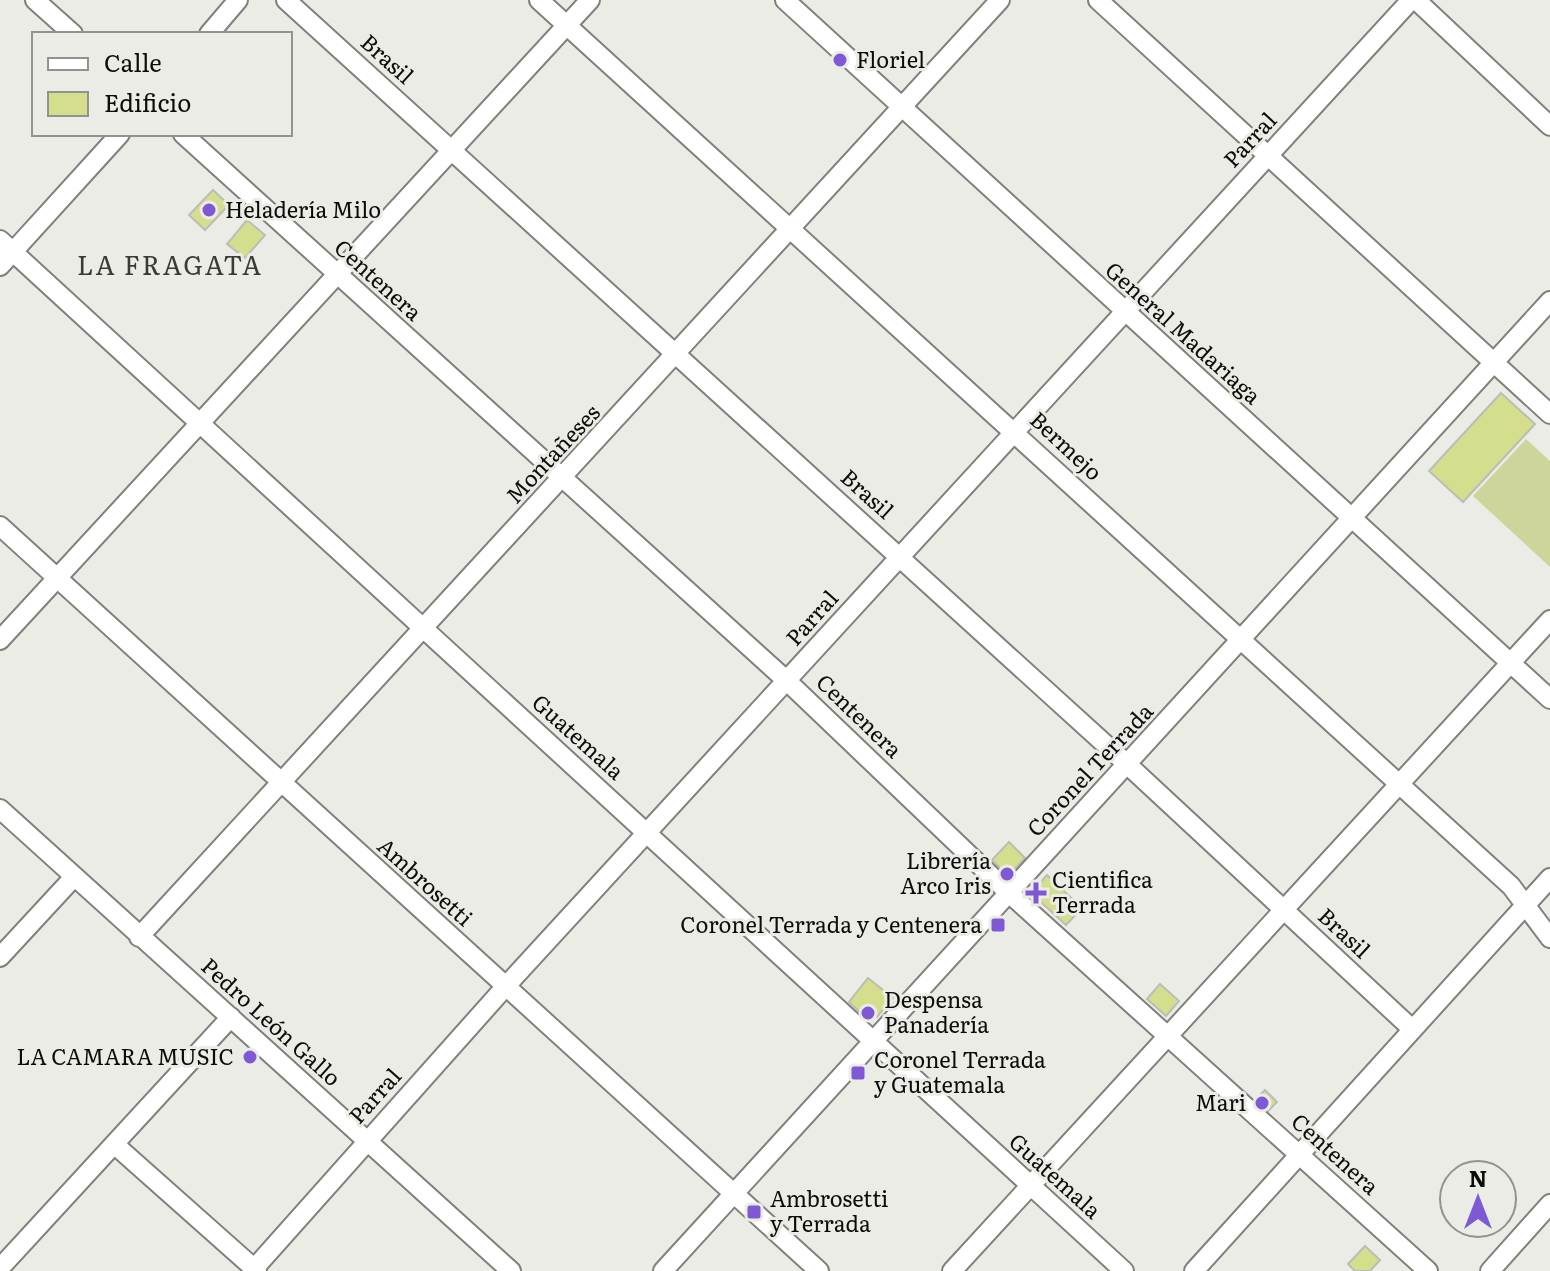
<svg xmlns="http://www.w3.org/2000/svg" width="1550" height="1271" font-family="Literata,serif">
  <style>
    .pitch { fill: #ced59a }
    .building { fill: #d5de8d; stroke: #bcbdb7; stroke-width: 2 }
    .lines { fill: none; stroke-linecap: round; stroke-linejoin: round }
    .minor-casing { stroke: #80817c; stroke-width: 22 }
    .minor { stroke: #fff; stroke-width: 18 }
    .poi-dot { fill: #7e59d3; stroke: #ebece6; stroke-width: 3 }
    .labels { text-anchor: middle; stroke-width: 6; stroke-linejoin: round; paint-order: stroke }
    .street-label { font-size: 22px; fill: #0c0c0a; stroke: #ebece6 }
    .poi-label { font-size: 22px; fill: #0c0c0a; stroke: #ebece6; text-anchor: start }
    .quarter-label { font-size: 26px; letter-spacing: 2px; fill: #3a3b36; stroke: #ebece6 }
  </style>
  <rect width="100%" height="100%" fill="#ebece6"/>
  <path class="pitch" d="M1526 439 1550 461V567L1473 496Z"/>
  <path class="building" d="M213 190 229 205 205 230 189 215Z
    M247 220 265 235 245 258 227 244Z
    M1501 393 1535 424 1463 502 1429 471Z
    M1009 842 1025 858 1008 876 992 860Z
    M1047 875 1082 908 1066 925 1031 893Z
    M868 978 893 998 877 1017 864 1016 849 1002Z
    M1160 984 1179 1001 1166 1016 1147 999Z
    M1265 1090 1277 1102 1268 1111 1256 1099Z
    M1365 1246 1380 1260 1370 1271H1355L1348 1264Z"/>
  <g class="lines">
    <defs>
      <path id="minor" d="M35 0 73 34
        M286 0 1128 765 1411 1028
        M539 0 1511 886 1550 938
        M785 0 1550 699
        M1098 0 1550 414
        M1416 0 1550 126
        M209 34 238 0
        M183 134 787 681 1009 893 1428 1271
        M0 240 1124 1271
        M0 266 120 134
        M0 526 819 1271
        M0 640 590 0
        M0 809 511 1271
        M139 937 1000 0
        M0 957 74 877
        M114 1144 257 1271
        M0 1268 231 1017
        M252 1271 506 986 1411 0
        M663 1271 1550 301
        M952 1271 1550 620
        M1194 1271 1550 878
        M1490 1271 1550 1204"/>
    </defs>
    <use href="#minor" class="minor-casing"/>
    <use href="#minor" class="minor"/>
  </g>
  <g class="poi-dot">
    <circle cx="840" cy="60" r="8"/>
    <circle cx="209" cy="210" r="8"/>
    <circle cx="1007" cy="874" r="8"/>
    <path d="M1032 881h8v8h8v8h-8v8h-8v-8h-8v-8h8z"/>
    <rect x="990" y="917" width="16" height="16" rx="4"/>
    <circle cx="868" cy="1013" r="8"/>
    <circle cx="250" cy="1057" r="8"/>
    <rect x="850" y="1065" width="16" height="16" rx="4"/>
    <circle cx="1262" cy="1103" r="8"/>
    <rect x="746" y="1204" width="16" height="16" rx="4"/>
  </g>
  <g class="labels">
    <g class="street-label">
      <text transform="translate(387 59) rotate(42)" y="8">Brasil</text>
      <text transform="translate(1250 140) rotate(-47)" y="8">Parral</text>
      <text transform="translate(378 280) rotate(42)" y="8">Centenera</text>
      <text transform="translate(1183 333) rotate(42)" y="8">General Madariaga</text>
      <text transform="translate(1066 446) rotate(43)" y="8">Bermejo</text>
      <text transform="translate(553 454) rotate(-47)" y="8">Montañeses</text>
      <text transform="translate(867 494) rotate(42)" y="8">Brasil</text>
      <text transform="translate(812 618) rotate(-48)" y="8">Parral</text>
      <text transform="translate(859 716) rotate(44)" y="8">Centenera</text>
      <text transform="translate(578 737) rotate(42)" y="8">Guatemala</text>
      <text transform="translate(1090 770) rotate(-47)" y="8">Coronel Terrada</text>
      <text transform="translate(425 882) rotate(42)" y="8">Ambrosetti</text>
      <text transform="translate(1344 933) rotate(43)" y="8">Brasil</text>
      <text transform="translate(271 1022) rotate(42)" y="8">Pedro León Gallo</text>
      <text transform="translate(375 1096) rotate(-48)" y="8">Parral</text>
      <text transform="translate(1335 1154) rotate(42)" y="8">Centenera</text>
      <text transform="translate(1055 1176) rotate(42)" y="8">Guatemala</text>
    </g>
    <g class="poi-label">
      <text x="856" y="68">Floriel</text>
      <text x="225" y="218">Heladería Milo</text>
      <text x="991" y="869" text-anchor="end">Librería<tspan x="991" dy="25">Arco Iris</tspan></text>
      <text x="1052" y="888">Cientifica<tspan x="1052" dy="25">Terrada</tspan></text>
      <text x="982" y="933" text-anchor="end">Coronel Terrada y Centenera</text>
      <text x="884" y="1008">Despensa<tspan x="884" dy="25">Panadería</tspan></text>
      <text x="234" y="1065" text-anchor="end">LA CAMARA MUSIC</text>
      <text x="874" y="1068">Coronel Terrada<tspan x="874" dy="25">y Guatemala</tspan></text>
      <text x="1246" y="1111" text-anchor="end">Mari</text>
      <text x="770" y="1207">Ambrosetti<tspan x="770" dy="25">y Terrada</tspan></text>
    </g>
    <g class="quarter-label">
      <text x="170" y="275">LA FRAGATA</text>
    </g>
  </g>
  <rect x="32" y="32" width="260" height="104" fill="#ebece6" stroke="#92928e" stroke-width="2"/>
  <rect x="48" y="58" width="40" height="12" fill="#ffffff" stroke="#92928e" stroke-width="2"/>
  <text x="104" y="72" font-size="24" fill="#0c0c0a">Calle</text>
  <rect x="48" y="92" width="40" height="24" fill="#d5de8d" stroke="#92928e" stroke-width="2"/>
  <text x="104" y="112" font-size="24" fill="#0c0c0a">Edificio</text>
  <g transform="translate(1478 1199)"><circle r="38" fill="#ebece6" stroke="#92928e" stroke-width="2"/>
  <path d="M0-6L14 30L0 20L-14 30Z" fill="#7e59d3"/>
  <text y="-12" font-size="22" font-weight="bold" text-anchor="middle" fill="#0c0c0a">N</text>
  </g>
</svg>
